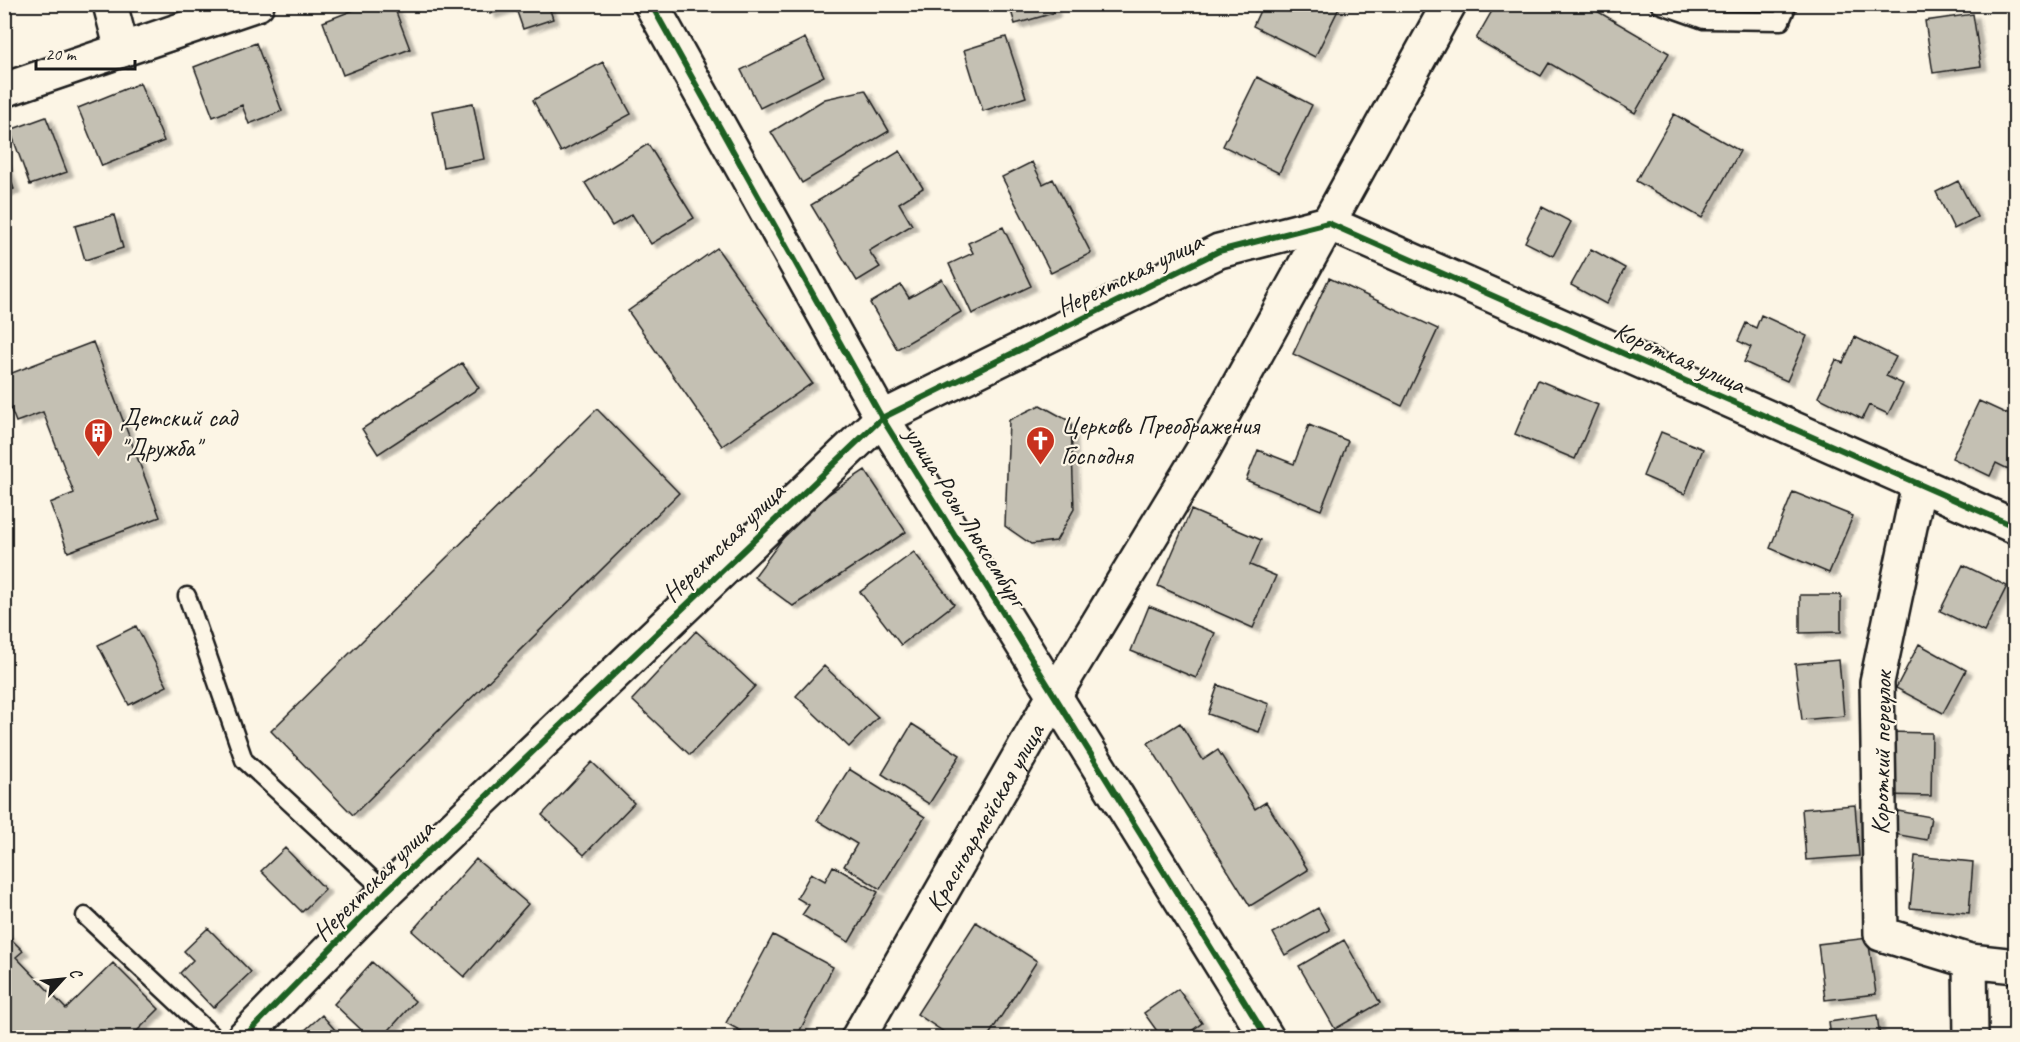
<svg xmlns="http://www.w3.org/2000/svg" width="2020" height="1042" font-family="Caveat,sans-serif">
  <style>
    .building { fill: #c4c0b3; stroke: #1c1c1c; stroke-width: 1.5; filter: url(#shadow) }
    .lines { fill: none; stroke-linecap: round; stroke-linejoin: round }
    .service-casing { stroke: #1c1c1c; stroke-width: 21 }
    .minor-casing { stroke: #1c1c1c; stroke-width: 38 }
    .tertiary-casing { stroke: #1c1c1c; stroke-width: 38 }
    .secondary-casing { stroke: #1c1c1c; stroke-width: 38 }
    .service { stroke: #fcf5e5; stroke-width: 16 }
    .minor { stroke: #fcf5e5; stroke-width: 33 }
    .tertiary { stroke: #fcf5e5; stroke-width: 33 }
    .secondary { stroke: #fcf5e5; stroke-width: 33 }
    .cycleway-casing { stroke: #fcf5e5; stroke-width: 10 }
    .cycleway { stroke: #1b5e20; stroke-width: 6 }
    .labels { text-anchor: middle; stroke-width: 4.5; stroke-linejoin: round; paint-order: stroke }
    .street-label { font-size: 26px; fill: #1c1c1c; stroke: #fcf5e5 }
    .poi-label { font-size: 26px; fill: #1c1c1c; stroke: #fcf5e5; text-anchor: start }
  </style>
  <defs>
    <filter id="shadow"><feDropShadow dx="6" dy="4" stdDeviation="1.5" flood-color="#0004"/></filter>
  </defs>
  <rect width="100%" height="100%" fill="#fcf5e5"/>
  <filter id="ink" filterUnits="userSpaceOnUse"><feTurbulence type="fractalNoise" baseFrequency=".0167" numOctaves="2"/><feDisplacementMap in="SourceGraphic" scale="12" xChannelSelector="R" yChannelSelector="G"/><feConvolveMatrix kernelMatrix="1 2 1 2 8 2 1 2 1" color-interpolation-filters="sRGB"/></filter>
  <g filter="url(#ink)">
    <path class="building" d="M369 4H393L410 49 343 75 323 22Z
      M487 4H548L553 19 523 29 515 6 490 14Z
      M1009 4H1052L1054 13 1015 24Z
      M1263 4H1341L1315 57 1253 26Z
      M1496 4H1585L1669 53 1635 113 1549 63 1541 76 1476 39Z
      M1973 14 1981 66 1933 73 1925 21Z
      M1006 37 1026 97 983 111 964 50Z
      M805 38 824 76 760 108 741 70Z
      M256 43 282 111 249 124 242 105 213 117 194 67Z
      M603 62 631 114 561 152 533 100Z
      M1257 77 1312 105 1279 173 1223 146Z
      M140 83 164 141 102 166 78 108Z
      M865 90 889 131 802 183 771 132 825 99Z
      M473 103 484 159 443 167 432 111Z
      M1674 114 1740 151 1702 218 1636 181Z
      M46 117 67 172 30 185 10 130Z
      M648 144 694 218 651 244 632 214 612 226 585 183Z
      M900 151 923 188 899 203 912 225 869 251 880 267 857 281 811 205Z
      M4 161 14 189 4 192Z
      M1032 162 1043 184 1053 179 1091 253 1051 273 1002 177Z
      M1958 181 1977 217 1954 229 1936 192Z
      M1542 207 1571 222 1553 256 1525 242Z
      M114 215 123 248 85 260 75 226Z
      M1003 227 1031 286 972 314 949 264 973 253 968 243Z
      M717 248 812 383 722 446 628 311Z
      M1591 249 1625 268 1606 304 1571 285Z
      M1329 278 1438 329 1402 406 1293 354Z
      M942 279 961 312 897 349 870 303 901 285 909 298Z
      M1761 315 1807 336 1787 381 1744 362 1751 347 1738 341 1746 323 1756 328Z
      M1855 337 1896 357 1886 376 1903 384 1888 414 1869 405 1862 419 1818 397 1836 360 1843 363Z
      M93 342 160 517 68 552 50 503 74 493 43 412 16 422 4 392V376Z
      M462 363 479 388 378 454 362 429Z
      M1538 380 1598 405 1575 459 1515 434Z
      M1979 401 2016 418V464L2012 471 1996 463 1990 476 1952 458Z
      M1040 405 1071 422 1074 509 1056 541 1031 544 1005 526 1009 420Z
      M597 409 679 493 353 815 271 731Z
      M1309 425 1348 441 1321 510 1246 480 1258 450 1294 464Z
      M1661 432 1703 449 1685 494 1643 476Z
      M865 470 906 532 793 606 754 577 803 511Z
      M1793 492 1853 516 1829 573 1770 548Z
      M1191 510 1261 540 1250 565 1276 576 1253 628 1158 586Z
      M914 552 954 604 901 645 860 592Z
      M1963 565 2007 586 1984 632 1940 611Z
      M1800 595H1841V632L1800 633Z
      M1149 606 1215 633 1196 678 1131 651Z
      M136 626 167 686 129 705 98 645Z
      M696 631 755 686 690 755 632 700Z
      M1919 644 1966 670 1943 713 1896 688Z
      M1839 660 1844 716 1802 720 1795 664Z
      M824 666 878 717 849 747 796 696Z
      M1218 685 1269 704 1259 732 1208 714Z
      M1180 723 1203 760 1218 750 1255 809 1266 802 1308 870 1250 906 1148 743Z
      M912 724 960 755 929 804 882 774Z
      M1888 732 1932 733 1931 796 1887 795Z
      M592 762 634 803 584 855 542 815Z
      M849 769 925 817 880 889 844 866 857 844 817 820Z
      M1855 805 1859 856 1806 860 1802 809Z
      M1898 811 1931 817 1927 840 1894 834Z
      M285 848 325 889 302 912 261 871Z
      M1915 856 1973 862 1969 913 1910 908Z
      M476 859 528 904 464 977 412 931Z
      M833 866 878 892 849 942 802 915 809 905 797 898 811 873 825 881Z
      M1318 908 1330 930 1285 955 1273 933Z
      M976 922 1037 961 987 1038H953L917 1014Z
      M208 928 251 972 213 1008 180 973 193 960 184 951Z
      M4 932 23 951 16 957 66 1009 113 963 159 1009 130 1038H6Z
      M773 935 833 967 796 1038H754L726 1023Z
      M1868 938 1876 994 1825 1000 1818 944Z
      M1344 940 1380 1003 1335 1029 1299 966Z
      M372 962 415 1001 382 1038H370L334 1004Z
      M1178 989 1202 1023 1182 1038H1162L1144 1013Z
      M322 1015 342 1038H296Z
      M1877 1015 1880 1038H1831L1829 1022Z"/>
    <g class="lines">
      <defs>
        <path id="service" d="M1659 4 1704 20 1781 21 1788 4
          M187 596 244 760 386 892
          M85 916 215 1038"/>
        <path id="minor" d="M110 4 122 50
          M651 4 882 418 1267 1038
          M1919 484 1877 682 1881 934 1970 961 2016 966
          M1970 961 1971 1038
          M243 1038 386 892 882 418 1219 251 1328 223 2016 527"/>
        <g id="tertiary">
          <path id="s1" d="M858 1038 1054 696 1203 450 1449 4"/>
        </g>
        <path id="secondary" d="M4 90 257 4"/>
      </defs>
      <use href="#service" class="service-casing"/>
      <use href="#minor" class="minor-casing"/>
      <use href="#tertiary" class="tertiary-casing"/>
      <use href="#secondary" class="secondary-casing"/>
      <use href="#service" class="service"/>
      <use href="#minor" class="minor"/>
      <use href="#tertiary" class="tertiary"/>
      <use href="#secondary" class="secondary"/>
      <defs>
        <path id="cycleway" d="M651 4 882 418 1267 1038
          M243 1038 386 892 882 418 1219 251 1328 223 2016 527"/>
      </defs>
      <use href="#cycleway" class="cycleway-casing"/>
      <use href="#cycleway" class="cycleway"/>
    </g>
  </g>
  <defs>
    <symbol id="building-pin" viewBox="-11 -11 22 30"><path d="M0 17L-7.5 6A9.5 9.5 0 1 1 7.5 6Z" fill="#c8321e" stroke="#fcf5e5"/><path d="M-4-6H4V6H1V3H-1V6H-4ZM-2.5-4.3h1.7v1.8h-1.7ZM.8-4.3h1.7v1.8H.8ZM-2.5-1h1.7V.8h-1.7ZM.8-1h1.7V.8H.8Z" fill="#fff"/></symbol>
    <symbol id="church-pin" viewBox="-11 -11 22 30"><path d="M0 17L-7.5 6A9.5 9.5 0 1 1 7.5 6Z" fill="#c8321e" stroke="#fcf5e5"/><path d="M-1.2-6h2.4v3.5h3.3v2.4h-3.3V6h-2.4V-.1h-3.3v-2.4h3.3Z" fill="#fff"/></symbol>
  </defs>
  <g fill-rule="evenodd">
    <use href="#building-pin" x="82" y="416" width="33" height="45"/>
    <use href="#church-pin" x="1024" y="424" width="33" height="45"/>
  </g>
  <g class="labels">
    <g class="street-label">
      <text transform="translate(1129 274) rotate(-26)" y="9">Нерехтская улица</text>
      <text transform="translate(1680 357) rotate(24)" y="9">Короткая улица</text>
      <text transform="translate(966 516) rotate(58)" y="9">улица Розы Люксембург</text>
      <text transform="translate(723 542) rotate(-44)" y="9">Нерехтская улица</text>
      <text transform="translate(1881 753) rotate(-89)" y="9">Короткий переулок</text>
      <text dy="9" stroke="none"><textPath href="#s1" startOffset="254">Красноармейская улица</textPath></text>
      <text transform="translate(373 880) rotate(-45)" y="9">Нерехтская улица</text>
    </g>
    <g class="poi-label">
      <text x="120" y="426">Детский сад<tspan x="120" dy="30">"Дружба"</tspan></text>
      <text x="1061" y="434">Церковь Преображения<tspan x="1061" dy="30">Господня</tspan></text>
    </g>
  </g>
  <rect width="2020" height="1042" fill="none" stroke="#fcf5e5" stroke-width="24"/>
  <rect x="12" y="12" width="1996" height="1018" fill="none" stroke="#1c1c1c" stroke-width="2" filter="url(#ink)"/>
  <g transform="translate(63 979) rotate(63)" stroke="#fcf5e5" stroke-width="4.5" paint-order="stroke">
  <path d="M0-4.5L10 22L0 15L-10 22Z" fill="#1c1c1c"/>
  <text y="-9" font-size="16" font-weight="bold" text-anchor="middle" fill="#1c1c1c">С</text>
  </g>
  <path d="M36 60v9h99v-9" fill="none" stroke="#1c1c1c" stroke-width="3"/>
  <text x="45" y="60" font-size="18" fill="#1c1c1c" stroke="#fcf5e5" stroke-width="4.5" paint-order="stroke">20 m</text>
</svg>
